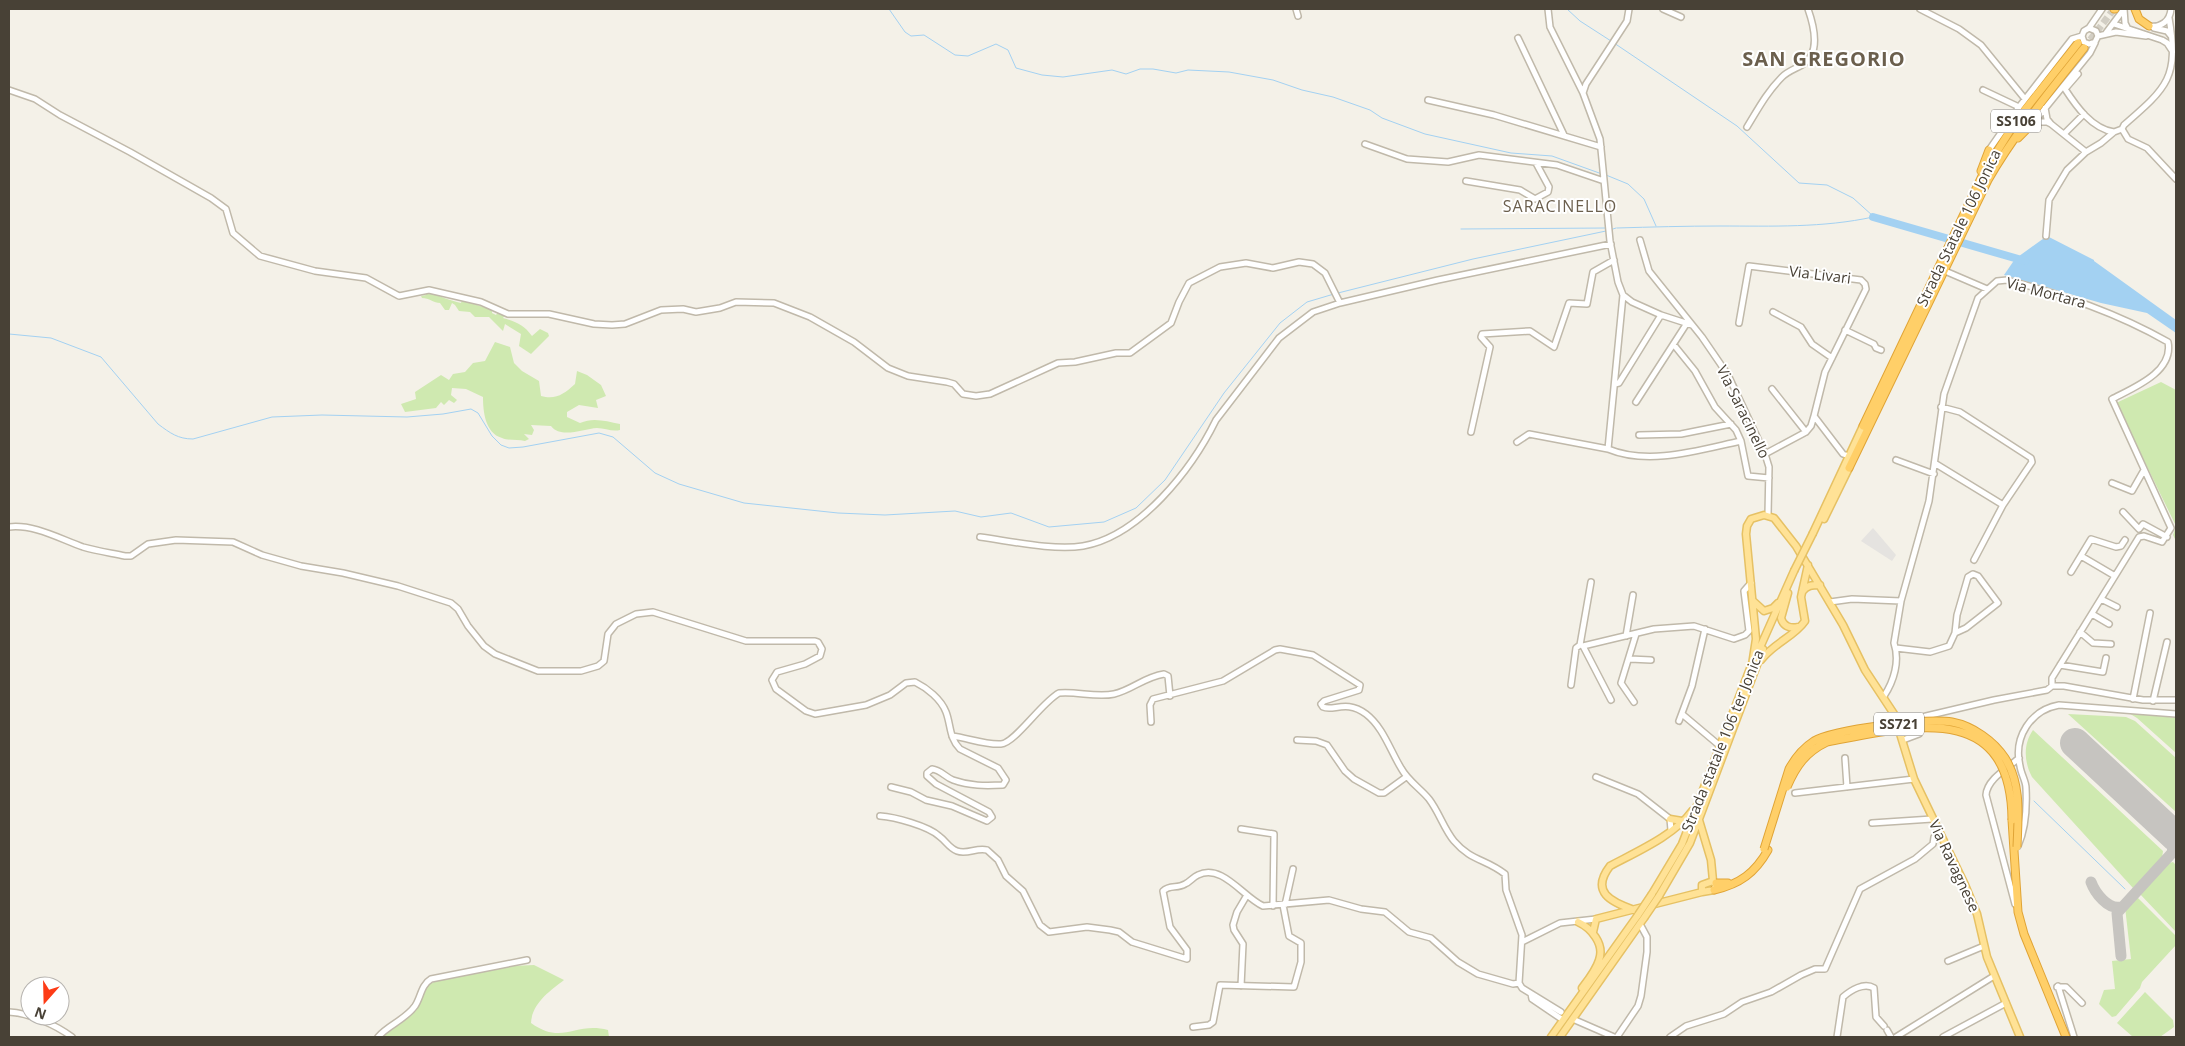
<svg xmlns="http://www.w3.org/2000/svg" width="2185" height="1046" font-family="'Open Sans',sans-serif">
  <style>
    .green { fill: #cfe9b0 }
    .parking { fill: #e5e3e0 }
    .water { fill: #a3d1f2 }
    .lines { fill: none; stroke-linecap: round; stroke-linejoin: round }
    .stream { stroke: #a3d1f2; stroke-width: 1 }
    .river { stroke: #a3d1f2; stroke-width: 8 }
    .taxiway { stroke: #c6c4c0; stroke-width: 11 }
    .runway { stroke: #c6c4c0; stroke-width: 30 }
    .highway-tunnel { stroke: #d2cec4; stroke-width: 7; stroke-dasharray: 7 3.5; stroke-linecap: butt }
    .minor-casing { stroke: #c0b9aa; stroke-width: 8 }
    .major-casing { stroke: #e6c164; stroke-width: 9 }
    .highway-casing { stroke: #e0a436; stroke-width: 9 }
    .minor { stroke: #fff; stroke-width: 5 }
    .major { stroke: #ffe296; stroke-width: 6 }
    .highway { stroke: #ffcf68; stroke-width: 7 }
    .major-bridge-casing { stroke: #e6c164; stroke-width: 9; stroke-linecap: butt }
    .highway-bridge-casing { stroke: #e0a436; stroke-width: 9; stroke-linecap: butt }
    .major-bridge { stroke: #ffe296; stroke-width: 6 }
    .highway-bridge { stroke: #ffcf68; stroke-width: 7 }
    .labels { text-anchor: middle; stroke-width: 4; stroke-linejoin: round; paint-order: stroke }
    .shield { fill: #fff; stroke: #7f7a72; stroke-width: 1 }
    .shield-label { font-size: 14px; font-weight: bold; fill: #484136 }
    .street-label { font-size: 15px; fill: #484136; stroke: #fff }
    .neighbourhood-label { font-size: 16px; letter-spacing: 1px; fill: #6b5f4d; stroke: #fff }
    .district-label { font-size: 20px; font-weight: bold; letter-spacing: 1px; fill: #6b5f4d; stroke: #fff }
  </style>
  <rect width="100%" height="100%" fill="#f4f1e8"/>
  <path class="green" d="M426 292C439 295 450 301 461 303L462 300 492 310V313L496 315 498 312 505 315 503 318C517 322 524 325 532 336L540 329 548 333 549 336 531 354 519 346 521 334 505 324 503 331 489 317H475L470 312 459 311 455 305 452 303 449 310H445L440 303C434 303 429 298 422 298L421 296 426 295Z
    M495 342 510 347 514 363 522 371 539 381 541 396C556 400 564 394 575 384L577 371 587 375 601 385 606 396 596 400 598 408 579 405 567 412V417L580 423C593 417 606 421 620 424V430C612 432 605 428 597 428 583 429 561 439 551 426L531 425 534 430 532 435 524 434 529 439 525 441C518 439 509 441 502 438 485 433 483 411 483 397L466 389 452 388 451 395 457 400 454 403 449 400 444 405 441 402 436 408 405 412 401 404 416 399 415 392 441 375 449 380 453 374 465 372 473 363 485 361Z
    M2161 382 2176 390V541L2173 535 2176 526 2116 403Z
    M2127 712 2176 718V753L2137 718Z
    M2068 714 2126 717 2135 721 2176 758V812Z
    M2033 730 2163 851 2162 858 2133 888 2032 777C2024 762 2023 744 2033 730Z
    M2173 862 2176 865V932L2139 893 2169 863Z
    M2134 898H2138L2176 936V945L2142 982 2140 988 2116 1016 2112 1017 2099 1004 2104 990 2115 989 2112 961 2131 959 2125 907Z
    M534 965 564 980C550 991 532 1003 531 1023 563 1046 575 1021 608 1030L609 1037H382L407 1019 419 1004 427 985 439 980 512 966Z
    M2145 992 2173 1020 2174 1027 2160 1037H2133L2117 1023Z"/>
  <path class="parking" d="M1873 528 1896 555 1892 561 1861 541Z"/>
  <path class="water" d="M2047 236 2094 260V261L2176 320V333L2147 313 2101 303 2004 275 2015 259Z"/>
  <g class="lines">
    <path class="stream" d="M889 9 905 32 911 36 924 35 955 55 968 56 996 44 1008 50 1016 68 1042 75 1063 77 1112 70 1126 74 1140 69H1153L1176 73 1188 70 1229 72 1273 80 1302 90 1333 97 1370 110 1382 118 1425 134 1511 153 1552 156 1602 174
      M1567 9 1580 21 1611 41
      M1614 43 1737 126 1799 183 1827 185 1853 198 1873 216
      M1606 175 1628 184 1644 199 1656 226
      M1617 228C1651 227 1686 226 1720 226 1772 226 1823 228 1873 217
      M1461 229 1608 228
      M1610 230 1616 228
      M1338 293 1473 259 1606 231
      M9 334 51 338 101 357 158 424C170 433 178 439 193 439L272 417 322 415 407 417 443 414 471 409 478 413 492 436 501 445 509 448 523 447 599 433 613 437 655 473 679 484 744 503 838 513 885 515 955 511 981 517 1011 513 1049 527 1104 522 1136 508 1165 480 1224 393 1280 323 1307 302 1334 294
      M2034 801 2125 889"/>
    <path class="river" d="M1873 217 2025 261"/>
    <path class="taxiway" d="M2169 830 2174 840 2172 853 2176 851
      M2091 882C2095 893 2108 910 2121 907
      M2121 956 2117 913 2172 853"/>
    <path class="runway" d="M2075 743 2176 837"/>
    <path class="highway-tunnel" d="M2084 48 2114 9"/>
    <defs>
      <path id="minor" d="M1296 9 1298 16
        M1548 9 1550 27 1583 93
        M1629 9 1627 21 1586 84 1583 93 1600 139 1610 241 1618 282 1623 295 1632 302 1661 315 1692 325
        M1663 9 1681 17
        M1920 9 1959 29 1981 45 2025 99
        M2124 9 2125 23 2127 27
        M2169 18C2179 77 2168 87 2124 125L2122 129 2128 139 2147 148 2176 179
        M2114 24 2162 40 2167 43 2173 52
        M2149 26C2161 28 2170 21 2171 9
        M2089 28 2102 9
        M2154 28 2167 31 2171 36
        M2106 33 2124 9
        M2098 36 2116 32 2146 36
        M1518 38 1564 135
        M2078 74 2065 89C2076 106 2092 129 2114 132
        M9 90 35 99 60 115 130 152 211 198 226 209 233 233 260 256 315 271 366 278 399 296 429 290 481 302 508 314H549L594 324 612 325 625 324 661 310 683 309 696 312 720 308 736 302 774 303 810 317 854 342 888 368 908 376 947 382 954 384 963 394 976 396 990 394 1058 363 1075 362 1116 353H1130L1171 323 1179 302 1189 283 1220 267 1246 263 1273 268 1299 262 1313 264 1325 273 1340 303
        M1983 90 2019 107
        M1428 100 1494 115 1601 147
        M2045 108 2047 119 2051 124
        M2034 122 2090 53 2095 43
        M2034 122H2047L2051 124 2086 152
        M1747 127C1758 109 1767 92 1782 77 1788 71 1795 69 1802 65 1821 54 1814 26 1808 9
        M2064 134 2084 114
        M1365 144 1407 159 1448 162 1479 155 1557 165 1604 181
        M1989 150 2019 107 2072 39 2082 36 2084 31 2089 28 2096 31 2098 36 2095 42 2089 44 2084 42 2082 36
        M1466 181 1520 190 1535 199 1548 192 1549 187 1536 163
        M2046 236 2049 200 2067 170 2086 152 2101 143 2114 132 2122 129
        M1640 240 1649 271 1702 337 1728 375 1765 454 1769 467 1768 515
        M1945 271 1987 289
        M1773 312 1801 327 1812 344 1832 358
        M1739 323 1749 266 1861 280 1865 284 1866 289 1825 372 1814 416 1843 454 1849 456
        M1845 330 1874 344 1876 348 1881 350
        M1674 345 1695 371 1715 407 1736 430 1741 441 1748 476 1769 478
        M1615 384 1619 383 1661 315
        M1772 389 1806 432 1811 426 1814 416
        M1636 402 1687 323
        M1941 407 1960 412 2031 458 2032 462 2003 505 1974 560
        M1471 432 1490 347 1481 337 1482 334 1530 331 1554 347 1569 303 1587 304 1593 272 1614 260
        M1639 435 1681 434 1731 424
        M1517 442 1529 434 1608 449 1623 295
        M1608 449C1649 466 1699 450 1741 441
        M1765 454 1806 432
        M1896 460 1934 474
        M1936 464 2003 505
        M2112 483 2132 491 2144 470
        M2123 512 2139 529 2143 524 2167 537
        M9 527C34 524 60 539 83 547 97 551 111 553 125 556H131L148 544 176 540 233 542 262 555 301 566 343 573 398 586 451 603 458 609 468 626 484 646 495 654 538 671H581L598 666 604 661 608 634 616 624 636 614 653 612 746 641H815L818 642 822 649 820 656 805 664 777 672 772 680 776 689 806 711 815 714 866 705 890 695 906 683 915 682C927 688 941 699 946 712 951 725 949 738 960 749L998 768 1006 780 1003 785C985 786 970 786 953 780 945 777 941 770 932 769L927 773V776L936 784 989 812 992 817 987 821 952 806 926 800 911 792 891 787
        M980 537C1010 541 1054 551 1083 546 1140 536 1192 469 1216 420L1279 338 1313 312 1340 303 1438 280 1611 244
        M2071 572 2091 539 2116 547 2121 546 2125 540
        M2101 599 2117 607
        M1830 602 1852 599 1901 601
        M2092 614 2109 624
        M2080 632 2093 643 2111 644
        M1626 636 1633 595
        M1580 645 1583 646 1654 629 1694 626 1734 639 1745 635 1749 631 1744 591 1751 583
        M1583 646 1611 700
        M1896 648 1930 652 1949 646 1955 633 1957 615 1968 577 1973 574 1978 576 1998 603 1966 628 1955 633
        M1630 659 1651 660
        M2060 665 2103 672 2106 658
        M1571 685 1576 648 1580 645 1591 582
        M2052 686V678L2115 576 2081 556
        M1884 696C1894 681 1900 661 1894 643L1901 601 1929 501 1944 394 1978 298 1997 281 2007 280C2064 295 2117 313 2168 342 2174 372 2133 388 2112 399L2171 528 2162 542 2144 536 2139 537 2115 576
        M2133 699 2150 613
        M2153 701 2167 642
        M1634 702 1621 683 1636 634
        M1682 714 1720 746
        M1679 721 1692 686 1705 629
        M1151 722 1150 705 1153 699 1223 681 1275 650 1280 649 1313 655 1360 685 1359 690 1324 701 1321 704 1323 707C1333 712 1346 699 1366 714 1383 727 1390 750 1401 768 1408 781 1420 788 1429 799 1439 812 1444 829 1454 841 1471 861 1486 859 1505 874L1506 890 1522 935 1519 983
        M952 736C968 738 985 745 1001 744 1015 743 1042 702 1059 693 1077 691 1096 698 1114 694 1132 690 1144 677 1164 674L1168 676 1170 696
        M1297 740 1316 741 1327 745 1345 771 1354 779 1379 793H1384L1406 777
        M1903 740 1919 734 1922 717 1994 700 2047 690 2052 686H2064L2143 700H2176
        M1845 758 1847 787
        M1596 777 1638 794 1670 819 1671 830
        M1795 793 1914 779
        M880 816C895 817 928 826 939 836 946 841 949 848 957 851 967 855 977 847 987 850L998 860 1006 876 1023 891 1040 925 1049 932 1087 927 1110 930 1119 932 1132 942 1187 959V950L1170 927 1163 891C1170 884 1177 889 1185 884 1190 882 1193 877 1198 875 1222 863 1243 897 1263 906L1329 900 1361 909 1385 912 1409 932 1431 938 1458 962 1478 974 1513 984 1519 983
        M1872 823 1932 819
        M1241 829 1274 834 1273 906
        M2018 846C2026 828 2027 808 2026 788 2026 781 2021 774 2020 766 2013 737 2031 710 2059 705L2176 714
        M2015 904 1986 795C1987 779 2008 768 2019 758
        M1285 905 1293 869
        M1522 942 1560 923 1596 919
        M1948 961 1984 946
        M1519 983 1522 988 1561 1012
        M1241 986 1243 944 1234 930 1233 925 1237 912 1247 895
        M2058 986 2074 1037
        M2057 987H2066L2082 1003
        M1531 994 1532 999 1563 1020
        M9 1012C29 1013 56 1025 72 1037
        M1575 1020 1614 1037
        M1193 1027 1209 1025 1213 1022 1220 985 1294 987 1301 962V943L1289 936 1283 905
        M1887 1030 1891 1037
        M378 1037C388 1025 405 1020 415 1006 421 997 421 985 431 979L527 960
        M1617 1037 1638 1006 1641 996 1647 952V937L1640 924
        M1670 1037 1686 1026 1724 1014 1742 1002 1771 992 1801 975 1815 969H1825L1860 889 1915 859 1933 844 1934 837 1940 833
        M1837 1037 1843 997C1851 990 1864 982 1874 988L1876 1017 1884 1026
        M1896 1037 1994 976
        M1943 1037 2006 1003"/>
      <path id="major" d="M1824 519 1849 468
        M1813 533 1863 426
        M1802 592C1807 585 1812 585 1820 585
        M1788 593 1781 618C1783 626 1790 629 1798 627
        M1753 601 1764 611 1773 608 1778 603
        M1758 652 1794 571
        M1761 660C1775 642 1794 637 1805 621L1801 597 1808 565
        M1752 665 1756 639 1746 534 1747 526 1751 519 1764 515 1774 518 1796 546 1843 625 1865 670 1894 714 1914 779 1965 885 1977 914 1987 957 2020 1037
        M1670 819 1682 821
        M1699 820 1711 860 1713 881
        M1713 881 1716 885 1714 890 1702 892V885Z
        M1652 894 1682 844 1753 661
        M1659 896 1690 843 1763 649
        M1634 910C1611 902 1590 892 1610 866 1636 852 1675 835 1692 811
        M1578 922C1591 928 1605 944 1599 960 1596 970 1588 980 1582 988
        M1593 932 1596 919 1702 892
        M1551 1037 1638 915
        M1560 1037 1644 918"/>
      <path id="highway" d="M2114 9H2115
        M2135 9 2139 19 2149 26
        M2018 138 2034 122
        M1981 171 1989 150
        M1863 426 1983 174 2016 121 2078 43
        M1849 468 1988 180C2015 133 2050 91 2084 48
        M2012 820 2018 912 2024 934 2066 1037
        M1716 883H1728
        M1714 890C1740 884 1755 873 1768 850"/>
    </defs>
    <use href="#minor" class="minor-casing"/>
    <use href="#major" class="major-casing"/>
    <use href="#highway" class="highway-casing"/>
    <use href="#minor" class="minor"/>
    <use href="#major" class="major"/>
    <use href="#highway" class="highway"/>
    <defs>
      <path id="major-bridge" d="M1794 571 1813 533
        M1638 915 1652 894
        M1644 918 1659 896"/>
      <path id="highway-bridge" d="M1787 787C1796 766 1806 752 1827 742 1909 727 2011 698 2012 820
        M1764 849 1789 769C1795 758 1803 748 1814 741 1835 729 1928 718 1952 722 1973 726 1994 741 2005 758 2022 785 2018 817 2017 847"/>
    </defs>
    <use href="#major-bridge" class="major-bridge-casing"/>
    <use href="#highway-bridge" class="highway-bridge-casing"/>
    <use href="#major-bridge" class="major-bridge"/>
    <use href="#highway-bridge" class="highway-bridge"/>
  </g>
  <g class="labels">
    <g class="shield">
      <rect x="1991" y="109.5" width="50" height="23" rx="4"/>
      <rect x="1874" y="712.5" width="50" height="23" rx="4"/>
    </g>
    <g class="shield-label">
      <text x="2016" y="126">SS106</text>
      <text x="1899" y="729">SS721</text>
    </g>
    <g class="street-label">
      <text transform="translate(1959 228) rotate(-64)" y="5">Strada Statale 106 Jonica</text>
      <text transform="translate(1820 275) rotate(7)" y="5">Via Livari</text>
      <text transform="translate(2046 293) rotate(15)" y="5">Via Mortara</text>
      <text transform="translate(1743 412) rotate(64)" y="5">Via Saracinello</text>
      <text transform="translate(1723 741) rotate(-68)" y="5">Strada statale 106 ter Jonica</text>
      <text transform="translate(1954 866) rotate(65)" y="5">Via Ravagnese</text>
    </g>
    <g class="neighbourhood-label">
      <text x="1560" y="212">SARACINELLO</text>
    </g>
    <g class="district-label">
      <text x="1824" y="66">SAN GREGORIO</text>
    </g>
  </g>
  <rect width="2185" height="1046" fill="none" stroke="#484136" stroke-width="20"/>
  <g transform="translate(45 1001) rotate(200)"><circle r="24" fill="#ffffff" stroke="#b6b3af"/>
  <path d="M0-4L9 19L0 12L-9 19Z" fill="#fd3b16"/>
  <text y="-8" font-size="14" font-weight="bold" text-anchor="middle" fill="#484136">N</text>
  </g>
</svg>
